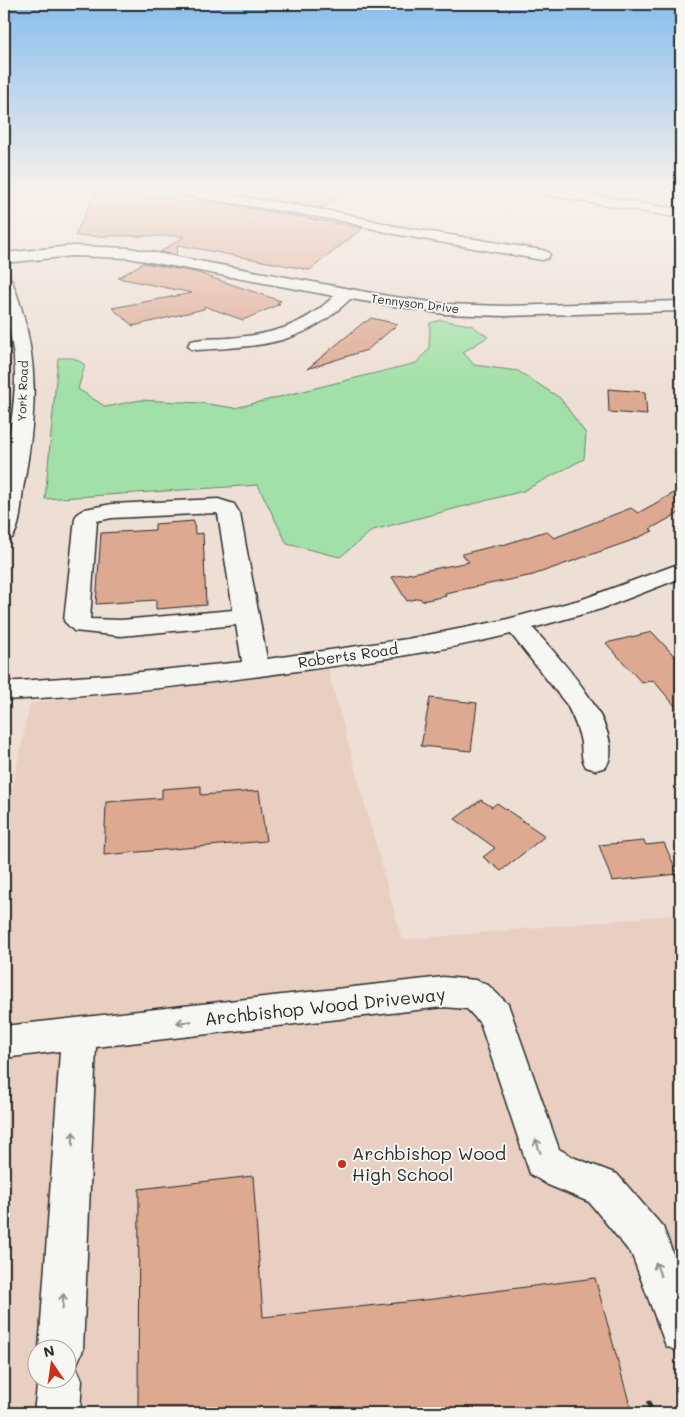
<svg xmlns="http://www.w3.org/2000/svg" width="685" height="1417" font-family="Mali,sans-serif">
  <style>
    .built { fill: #e9cfc1; fill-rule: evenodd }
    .green { fill: #a1e0a8; stroke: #66866a }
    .building { fill: #dda991; stroke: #2b2b2b }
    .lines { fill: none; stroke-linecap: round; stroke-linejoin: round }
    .minor-casing { stroke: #2b2b2b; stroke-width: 3 }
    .highway-casing { stroke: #2b2b2b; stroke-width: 3 }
    .path { stroke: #2b2b2b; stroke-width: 4.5; stroke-dasharray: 8 5.5; stroke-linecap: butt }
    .minor { fill: #f6f6f2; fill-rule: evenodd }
    .highway { fill: #f6f6f2; fill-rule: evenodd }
    .oneway { stroke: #90908e }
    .poi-dot { fill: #c8321e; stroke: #f6f6f2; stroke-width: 2 }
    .labels { text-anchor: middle; stroke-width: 4; stroke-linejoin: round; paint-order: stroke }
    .far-street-label { font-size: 12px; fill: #2b2b2b; stroke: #f6f6f2 }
    .street-label { font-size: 15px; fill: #2b2b2b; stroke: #f6f6f2 }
    .near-street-label { font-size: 18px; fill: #2b2b2b; stroke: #f6f6f2 }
    .near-poi-label { font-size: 18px; fill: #2b2b2b; stroke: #f6f6f2; text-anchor: start }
  </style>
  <rect width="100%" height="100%" fill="#eedfd5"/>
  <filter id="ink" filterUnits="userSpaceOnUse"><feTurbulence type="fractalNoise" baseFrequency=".02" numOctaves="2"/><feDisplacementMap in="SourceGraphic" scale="10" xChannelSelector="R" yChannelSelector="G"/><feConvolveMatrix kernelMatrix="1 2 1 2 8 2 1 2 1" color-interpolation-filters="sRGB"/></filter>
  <g filter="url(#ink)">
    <path class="built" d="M328 669 402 940 681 914V1413H4V828L30 703ZM38 1350H68V1380H38Z"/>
    <path class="green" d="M441 320 471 325 488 337 463 352 474 365 518 371 560 398 586 434 584 459 523 491 373 530 340 557 287 544 258 485 45 499 58 358H74L85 365 78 389 106 407 140 400 201 403 235 408 416 363 429 349 430 323Z"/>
    <path class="building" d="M266 190H349L324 208 265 199Z
      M95 192 180 198 178 201 227 204 363 228 310 270 178 245 176 255 160 252 185 236H75Z
      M143 263 195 272 281 301 277 303 280 304 243 320 204 306V309L133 326 112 308 192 293 118 278Z
      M371 318 398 324 367 350 307 369 364 322H366Z
      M608 389 645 392 647 415 609 412Z
      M681 489V512L650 529 653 531 630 541 533 575 445 593 446 596 422 601 420 598 407 601 392 577 469 562 462 554 502 544 503 545 546 531 554 538 631 508 638 513Z
      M194 521 195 534 203 533 206 605 156 609V600L96 604 101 533 155 530V524Z
      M652 632 681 663V713L653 680 642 683 606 643Z
      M430 698 477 703 471 751 421 746Z
      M201 786V795L259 791 266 841 104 855 106 802 162 798V789Z
      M481 800 492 807 497 803 545 836 501 871 483 857 495 848 455 819Z
      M644 841 646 845 664 843 678 874 612 881 599 845Z
      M253 1176 263 1317 434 1299 595 1278 632 1413H138L139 1189Z"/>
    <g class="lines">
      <defs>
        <path id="minor" d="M168 190H200L342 213 394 226 542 250 548 252 550 255 548 258 542 260 394 234 342 221 175 194Z
          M534 190H565L681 210V218L541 194Z
          M72 246 129 248 388 296 445 304 505 306 681 301V311L505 316 445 314 350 299C303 346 259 346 197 350L191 349 188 345 191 341C203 338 216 339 229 338 272 334 302 327 334 296L129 258 72 256 4 263V253Z
          M218 499 234 504 240 514 267 659 407 639 500 621 583 599 681 563V578L601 609 533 628C556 655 629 729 606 767L596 770 586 767C581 759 582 753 581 743 579 730 573 717 567 705L511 634C438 652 364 662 290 672 196 685 99 696 4 700V682L120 674 242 662 236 625 121 636 74 631 64 621 75 518 78 513 85 509 112 504ZM216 513 218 514 233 610 121 620 90 619 97 521 112 518Z
          M443 977 476 980 488 985 508 1004 559 1149 575 1158 617 1174 663 1227 681 1275V1353L666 1346 632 1255 589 1202 548 1185 530 1174 480 1023 467 1009 443 1007 96 1047 83 1350 76 1366 82 1380 80 1413H34L38 1377V1380H68V1350H39L60 1051 4 1058V1026Z"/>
        <path id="highway" d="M4 276 10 278 12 281C41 356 37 412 23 489 21 504 21 526 12 538L4 540C3 520 2 498 4 478 7 443 15 411 15 375 15 341 2 309 4 276Z"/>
      </defs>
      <use href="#minor" class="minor-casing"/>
      <use href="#highway" class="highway-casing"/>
      <path class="path" d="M648 1401 652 1413"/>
      <use href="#minor" class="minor"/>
      <use href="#highway" class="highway"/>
    </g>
    <defs><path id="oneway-shaft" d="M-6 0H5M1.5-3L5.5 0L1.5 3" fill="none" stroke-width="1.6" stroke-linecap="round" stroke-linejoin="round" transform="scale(1.25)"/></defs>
    <g class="oneway">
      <use href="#oneway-shaft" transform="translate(184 1022) rotate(174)"/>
      <use href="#oneway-shaft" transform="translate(73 1139) rotate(-87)"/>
      <use href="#oneway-shaft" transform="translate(538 1146) rotate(-109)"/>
      <use href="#oneway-shaft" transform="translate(658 1269) rotate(-110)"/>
      <use href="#oneway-shaft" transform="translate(63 1301) rotate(-87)"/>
    </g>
  </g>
  <linearGradient id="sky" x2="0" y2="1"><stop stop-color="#88beee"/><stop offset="0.49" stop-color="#f7f1ec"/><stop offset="1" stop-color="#f7f1ec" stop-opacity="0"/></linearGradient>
  <rect width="685" height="388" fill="url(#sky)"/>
  <circle class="poi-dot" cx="342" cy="1164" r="5"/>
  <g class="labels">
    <g class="far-street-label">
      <text transform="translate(415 304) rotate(7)" y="4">Tennyson Drive</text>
      <text transform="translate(23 391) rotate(-88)" y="4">York Road</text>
    </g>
    <g class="street-label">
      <text transform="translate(348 656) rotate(-8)" y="5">Roberts Road</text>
    </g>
    <g class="near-street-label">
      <text transform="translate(325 1007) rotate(-6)" y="6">Archbishop Wood Driveway</text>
    </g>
    <g class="near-poi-label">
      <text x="352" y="1160">Archbishop Wood<tspan x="352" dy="21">High School</tspan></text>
    </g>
  </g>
  <rect width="685" height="1417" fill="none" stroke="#f6f6f2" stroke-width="20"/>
  <rect x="10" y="10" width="665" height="1397" fill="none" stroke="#2b2b2b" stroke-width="2" filter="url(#ink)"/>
  <g transform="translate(52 1364) rotate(347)"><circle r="24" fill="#f6f6f2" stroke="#a5a5a2"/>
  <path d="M0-4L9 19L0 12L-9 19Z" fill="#c8321e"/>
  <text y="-8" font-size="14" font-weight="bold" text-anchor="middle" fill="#2b2b2b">N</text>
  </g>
</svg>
